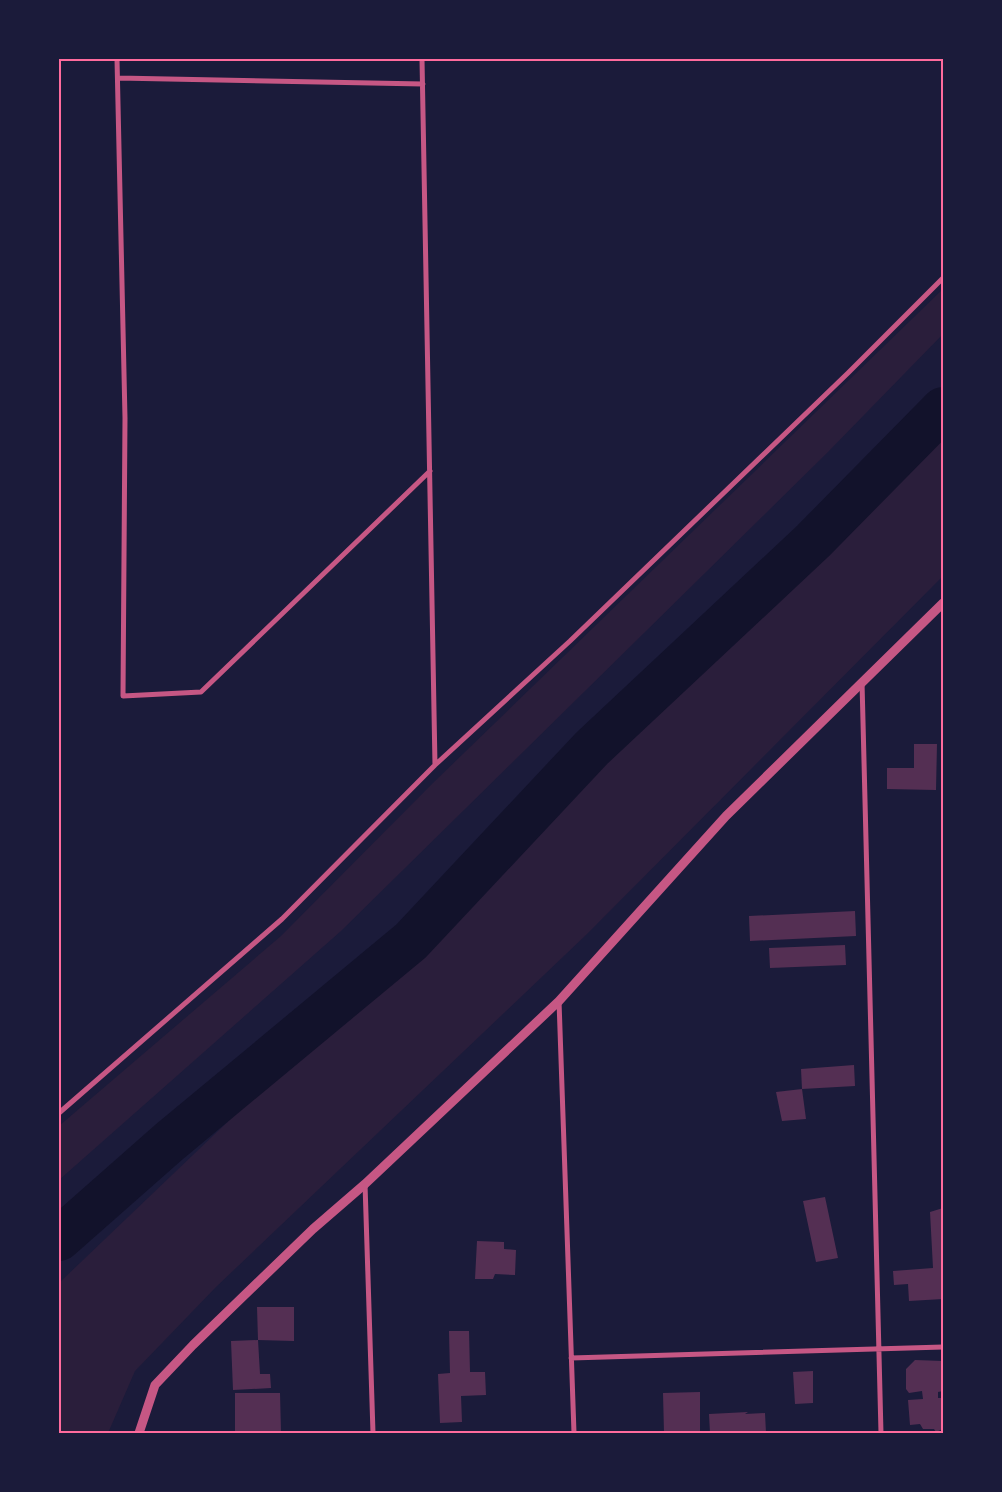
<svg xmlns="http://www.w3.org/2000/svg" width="1002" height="1492" font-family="Barlow,sans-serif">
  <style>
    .green { fill: #2a1e3b }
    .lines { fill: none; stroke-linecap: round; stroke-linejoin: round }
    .river { stroke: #12122b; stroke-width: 44 }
    .building { fill: #542f53 }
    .minor { stroke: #c65784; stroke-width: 5 }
    .tertiary { stroke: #c65784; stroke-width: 9 }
    .neatline { fill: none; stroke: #ff6b9d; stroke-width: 2 }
  </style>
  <rect width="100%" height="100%" fill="#1b1b3a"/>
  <path class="green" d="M943 289V334L827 453 341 931 59 1180V1126L281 936 433 783Z
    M943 430V576L587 934 216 1287 135 1371 108 1433H59V1283L461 899Z"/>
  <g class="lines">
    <path class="river" d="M59 1239 169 1142 411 941 592 748 813 541 943 409"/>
  </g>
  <path class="building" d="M914 744H937L936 790 887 789V768H914Z
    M855 911 856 936 750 941 749 916Z
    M845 945 846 965 770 968 769 948Z
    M854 1065 855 1086 802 1089 806 1119 782 1121 776 1092 802 1089 801 1069Z
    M825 1197 838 1258 816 1262 803 1201Z
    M943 1208V1299L909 1301 908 1284 894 1285 893 1271 933 1268 930 1212Z
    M477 1241 504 1242V1249L516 1250 515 1275 495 1274 493 1279H475Z
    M257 1307H294V1341L258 1340Z
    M449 1331H469L470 1372H485L486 1395 461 1396 462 1422 440 1423 438 1374 450 1373Z
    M258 1340 260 1374H270L271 1388 233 1390 231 1341Z
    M915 1360 943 1361V1391L938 1392V1398H943V1429L936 1432 934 1429H923L920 1424 910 1425 908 1400 923 1399 922 1391 909 1393 906 1389V1369Z
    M813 1371V1403L795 1404 793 1372Z
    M700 1392V1433H664L663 1393Z
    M235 1393H280L281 1433H235Z
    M748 1412 745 1414 765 1413 766 1433H710L709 1414Z"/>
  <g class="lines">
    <path class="minor" d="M117 59 125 418 123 696 201 692 430 471
      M422 59 435 765
      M118 78 423 84
      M862 682 881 1433
      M559 1001 574 1433
      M59 1113 282 919 435 765 570 641 848 373 943 278
      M365 1184 373 1433
      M571 1358 943 1347"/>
    <path class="tertiary" d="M139 1433 155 1385 193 1345 313 1229 365 1184 559 1001 726 816 943 603"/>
  </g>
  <rect width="1002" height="1492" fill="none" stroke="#1b1b3a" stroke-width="120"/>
  <rect x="60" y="60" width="882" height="1372" class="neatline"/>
</svg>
